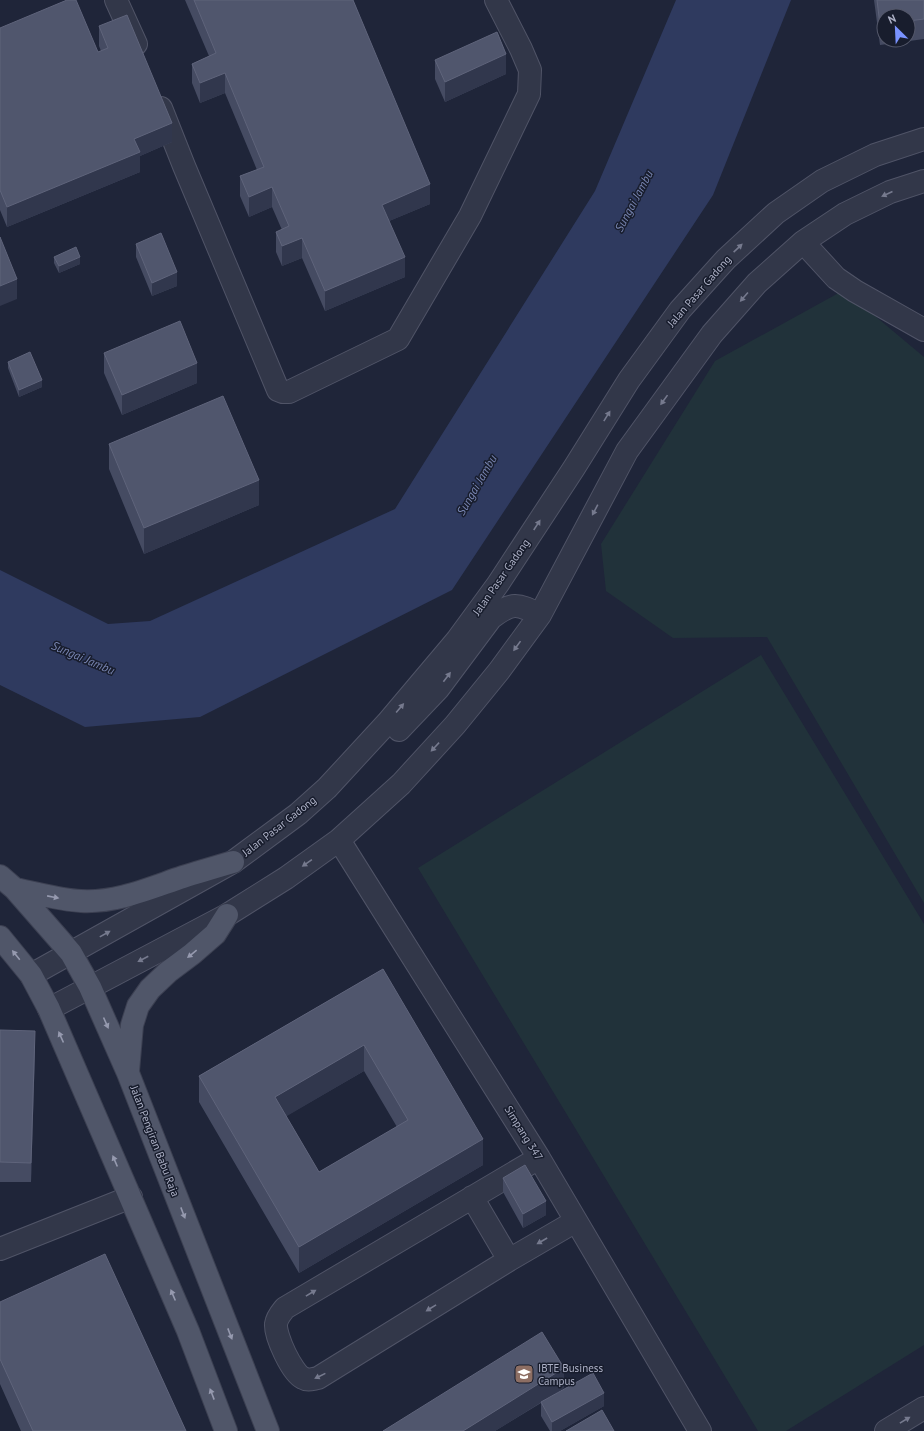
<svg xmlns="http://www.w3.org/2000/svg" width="924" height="1431" font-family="'PT Sans',sans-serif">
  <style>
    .green { fill: #21323a }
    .water { fill: #2f3a5f }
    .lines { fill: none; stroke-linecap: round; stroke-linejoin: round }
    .minor-casing { stroke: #505467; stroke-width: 24 }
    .major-casing { stroke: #3c4052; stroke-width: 24 }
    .minor { stroke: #323749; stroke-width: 22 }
    .major { stroke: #505669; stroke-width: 22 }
    .wall { fill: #454b62; fill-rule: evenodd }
    .shaded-wall { fill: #31374d }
    .building { fill: #50566d; stroke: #5f647b; fill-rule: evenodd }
    .oneway { fill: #767a8e }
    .oneway2 { fill: #969aaf }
    .labels { text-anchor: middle; stroke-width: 3; stroke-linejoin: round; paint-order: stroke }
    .street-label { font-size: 11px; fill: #adb1c6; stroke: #181d2d }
    .poi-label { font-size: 11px; fill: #adb1c6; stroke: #181d2d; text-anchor: start }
    .water-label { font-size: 12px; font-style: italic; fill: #7a87b4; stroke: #181d2d }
  </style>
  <rect width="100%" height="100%" fill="#1f2539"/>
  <path class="green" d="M844 290 924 357V903L767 637 673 638 606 591 601 544 715 361Z
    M761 655 924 924V1345L786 1431H758L418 868Z"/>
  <path class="water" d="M676 0H791L713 195 452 590 200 717 85 727 0 685V570L108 624 150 621 395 509 595 191Z"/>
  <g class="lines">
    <defs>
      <path id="minor" d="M116 0 136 44
        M161 108 184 166 278 390 283 392H289L398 339 470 216 529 94 530 70 521 49 496 0
        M803 242 836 278 855 291 924 330
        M399 730 438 689 491 618C512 602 517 603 540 615
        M339 840 539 1158 700 1431
        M31 975 233 862 298 814 327 788 387 723 457 640 498 584 574 468 629 380 680 310 726 259 776 213 822 181 875 155 924 139
        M49 1009 227 915 286 878 339 840 401 784 455 725 499 671 540 615 627 451 712 334 757 283 803 242 845 214 890 192 924 181
        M539 1158 285 1308C281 1313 277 1317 276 1324 275 1336 292 1373 303 1378 308 1381 312 1379 318 1378L509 1260 576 1221
        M472 1197 509 1260
        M0 1249 131 1197
        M886 1431 924 1408"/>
      <path id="major" d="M0 876 15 889 71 953 90 987 128 1073 268 1431
        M15 889C37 893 59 900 81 901 117 903 150 888 183 877 199 872 216 867 233 862
        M0 937 31 975 49 1009 188 1331 226 1431
        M128 1071 132 1025 138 1006 150 989 168 972 192 954 215 934 227 915"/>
    </defs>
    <use href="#minor" class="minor-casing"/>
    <use href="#major" class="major-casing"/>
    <use href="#minor" class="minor"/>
    <use href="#major" class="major"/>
  </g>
  <path class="wall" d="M185 0H353L430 204 389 221 405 277 325 311 302 258 282 266 276 252V232L282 230 272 207 249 217 240 196V176L257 170 225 93 200 103 192 83V64L209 56Z
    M874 0H924V39L880 45ZM884 16H908V40H884Z
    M99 26 172 142 140 156V172L7 227 0 210V28L98 52 101 51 99 46Z
    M435 60 506 74 445 102 435 79Z
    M136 244 177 286 152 296 136 257Z
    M54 257 80 264 59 273 54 263Z
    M104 353 197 383 122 415 104 373Z
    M8 362 42 387 19 397 8 368Z
    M109 444 259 505 144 554 109 469Z
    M383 969 483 1165 299 1273 199 1102V1076ZM364 1071 397 1127 319 1172 286 1116Z
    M0 1030 35 1051 31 1182H0Z
    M503 1178 546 1215 523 1228 503 1192Z
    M0 1302 186 1431H21L0 1384Z
    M564 1388 548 1398 604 1406 560 1431H550L541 1416V1403L495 1431H383Z"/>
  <path class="shaded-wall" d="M506 54V74L445 102V82Z
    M225 73V93L200 103V83Z
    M172 123V142L140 156V172L7 227V207L134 139Z
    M430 184V204L382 224V205Z
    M272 187V207L249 217V197Z
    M302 238V258L282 266V246Z
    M80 257V264L59 273V266Z
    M405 257V277L325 311V291Z
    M177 272V286L152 296V283Z
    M17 279V299L0 306V286Z
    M197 363V383L122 415V395Z
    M42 380V387L19 397V390Z
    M259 480V505L144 554V528Z
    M35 1031V1051L31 1182V1163Z
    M364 1045V1071L275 1123V1097Z
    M483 1139V1165L299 1273V1247Z
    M546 1201V1215L523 1228V1214Z
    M564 1368V1388L495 1431H463Z
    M604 1393V1406L560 1431H552V1422Z"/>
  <path class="building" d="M67 0H76L98 52 108 48 99 26 127 15 172 123 134 139 140 152 7 207 0 190V28Z
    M194 0H353L430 184 382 205 405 257 325 291 302 238 282 246 276 232 289 226 272 187 249 197 240 176 264 167 225 73 200 83 192 64 216 53Z
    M877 0H924V19L908 21V16H884V25H880Z
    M497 32 506 54 445 82 435 60Z
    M161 233 177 272 152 283 136 244Z
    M0 237 17 279 0 286Z
    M76 247 80 257 59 266 54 257Z
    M180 321 197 363 122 395 104 353Z
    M30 352 42 380 19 390 8 362Z
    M223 396 259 480 144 528 109 444Z
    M383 969 483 1139 299 1247 199 1076ZM364 1045 408 1120 319 1172 275 1097Z
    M0 1030 35 1031 31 1163 0 1162Z
    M525 1165 546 1201 523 1214 503 1178Z
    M105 1254 186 1431H33L0 1359V1302Z
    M542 1332 564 1368 463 1431H383Z
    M593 1373 604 1393 552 1422 541 1402Z
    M602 1410 614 1431H566Z"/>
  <defs><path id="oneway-solid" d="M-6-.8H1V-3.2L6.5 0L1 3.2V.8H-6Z"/></defs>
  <g class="oneway">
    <use href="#oneway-solid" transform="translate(887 194) rotate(156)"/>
    <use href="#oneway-solid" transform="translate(738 248) rotate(-43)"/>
    <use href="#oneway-solid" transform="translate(744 297) rotate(131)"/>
    <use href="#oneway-solid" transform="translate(664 400) rotate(126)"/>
    <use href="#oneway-solid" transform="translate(607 416) rotate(-58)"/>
    <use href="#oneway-solid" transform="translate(595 510) rotate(118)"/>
    <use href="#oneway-solid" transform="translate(537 525) rotate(-57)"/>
    <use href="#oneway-solid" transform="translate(517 646) rotate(126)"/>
    <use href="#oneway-solid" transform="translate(447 677) rotate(-53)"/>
    <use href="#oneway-solid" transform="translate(400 708) rotate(-50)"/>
    <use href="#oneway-solid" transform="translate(435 747) rotate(133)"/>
    <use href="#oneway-solid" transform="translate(307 863) rotate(145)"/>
    <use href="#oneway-solid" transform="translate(105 934) rotate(-29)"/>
    <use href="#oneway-solid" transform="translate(143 959) rotate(152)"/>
    <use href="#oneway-solid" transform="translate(542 1241) rotate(150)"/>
    <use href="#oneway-solid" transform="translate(311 1293) rotate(-31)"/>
    <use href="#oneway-solid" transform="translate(431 1308) rotate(148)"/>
    <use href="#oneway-solid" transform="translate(320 1376) rotate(154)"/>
    <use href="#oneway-solid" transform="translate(905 1420) rotate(-31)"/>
  </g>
  <g class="oneway2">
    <use href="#oneway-solid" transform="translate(53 897) rotate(11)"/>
    <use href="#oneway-solid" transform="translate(192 954) rotate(141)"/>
    <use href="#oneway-solid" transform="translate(16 955) rotate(-129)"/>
    <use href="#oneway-solid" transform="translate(106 1023) rotate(66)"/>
    <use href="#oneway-solid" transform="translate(61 1037) rotate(-114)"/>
    <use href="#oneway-solid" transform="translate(115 1161) rotate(-113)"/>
    <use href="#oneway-solid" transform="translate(183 1213) rotate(69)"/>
    <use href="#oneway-solid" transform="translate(173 1295) rotate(-113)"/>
    <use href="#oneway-solid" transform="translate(230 1334) rotate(69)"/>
    <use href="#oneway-solid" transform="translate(212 1394) rotate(-111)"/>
  </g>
  <defs>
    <symbol id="school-square" viewBox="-11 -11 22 22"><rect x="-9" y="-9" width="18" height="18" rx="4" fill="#8d6e63" stroke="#181d2d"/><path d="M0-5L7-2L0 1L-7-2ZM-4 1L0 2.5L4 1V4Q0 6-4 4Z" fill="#fff"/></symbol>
  </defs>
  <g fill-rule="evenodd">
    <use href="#school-square" x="513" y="1363" width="22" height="22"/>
  </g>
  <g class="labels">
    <g class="street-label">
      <text transform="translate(699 291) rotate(-49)" y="4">Jalan Pasar Gadong</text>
      <text transform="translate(501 577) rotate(-55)" y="4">Jalan Pasar Gadong</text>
      <text transform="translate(279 826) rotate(-38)" y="4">Jalan Pasar Gadong</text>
      <text transform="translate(524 1133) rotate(58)" y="4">Simpang 347</text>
      <text transform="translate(155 1141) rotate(69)" y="4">Jalan Pengiran Babu Raja</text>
    </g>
    <g class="poi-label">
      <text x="538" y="1372">IBTE Business<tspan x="538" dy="13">Campus</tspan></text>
    </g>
    <g class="water-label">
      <text transform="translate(634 201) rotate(-62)" y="4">Sungai Jambu</text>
      <text transform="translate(477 485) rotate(-60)" y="4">Sungai Jambu</text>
      <text transform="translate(83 658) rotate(23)" y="4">Sungai Jambu</text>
    </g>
  </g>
  <g transform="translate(896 28) rotate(336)"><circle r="19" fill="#181d2d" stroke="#54586a"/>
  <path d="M0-3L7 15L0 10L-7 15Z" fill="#7992fe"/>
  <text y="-6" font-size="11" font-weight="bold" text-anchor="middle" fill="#adb1c6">N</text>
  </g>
</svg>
